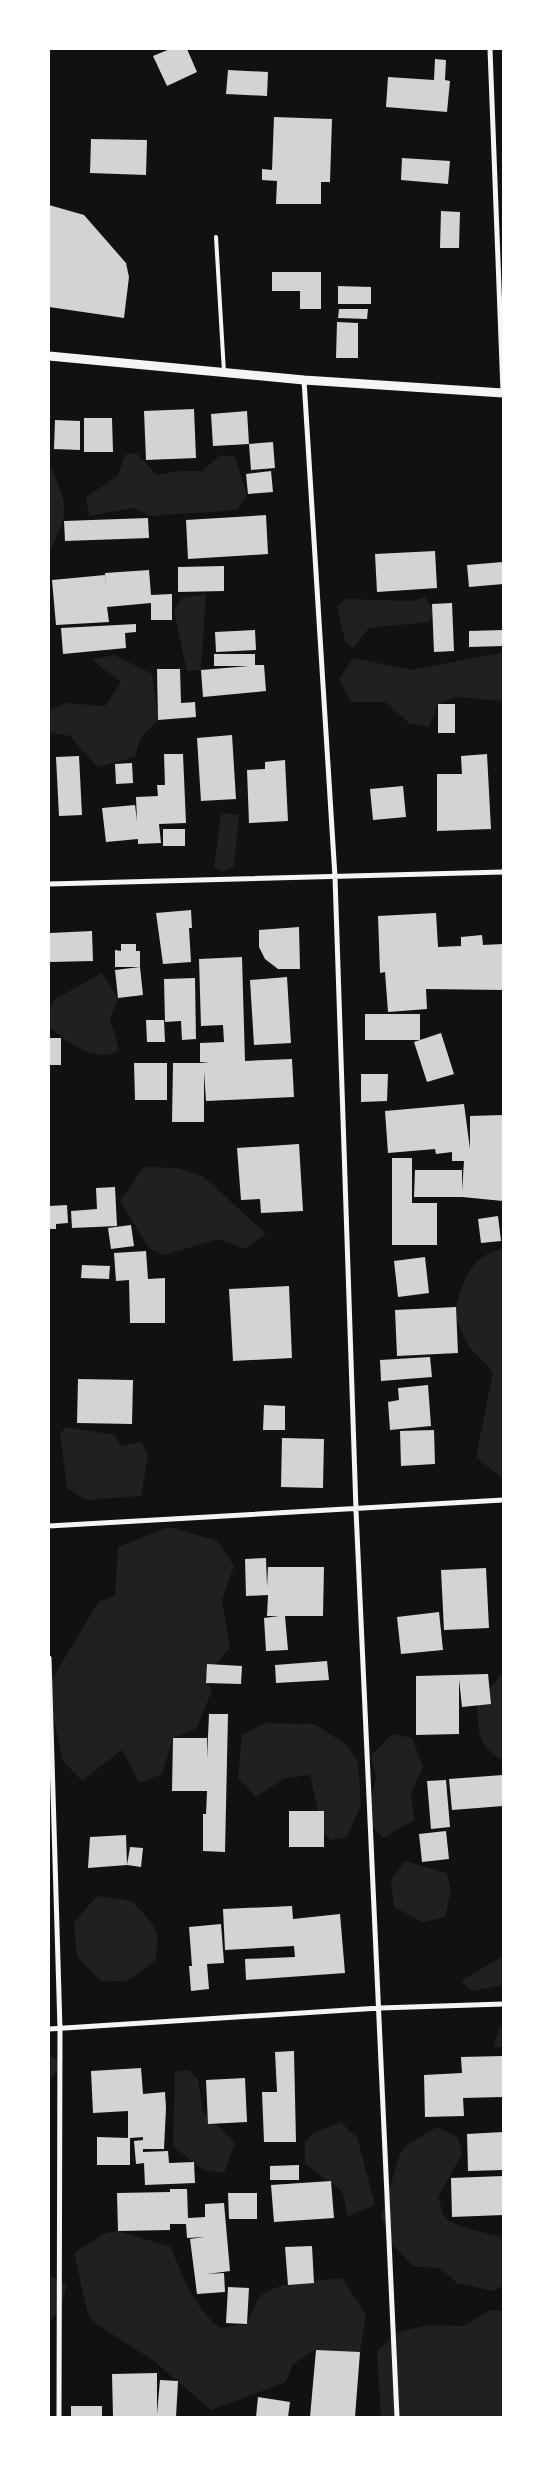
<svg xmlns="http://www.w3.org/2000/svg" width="552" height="2466" font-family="Bitter,serif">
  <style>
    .green { fill: #202020 }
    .building { fill: #d3d3d3 }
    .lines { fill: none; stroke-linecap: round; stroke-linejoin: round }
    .service { stroke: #f5f5f5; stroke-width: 4 }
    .minor { stroke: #f5f5f5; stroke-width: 5 }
    .tertiary { stroke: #f5f5f5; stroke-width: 9 }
  </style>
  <rect width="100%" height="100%" fill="#111"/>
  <path class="green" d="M136 453 157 475 179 471H202L221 455 235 457 247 495 237 510 149 516 134 508 89 516 86 497 118 476 125 455Z
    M49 463C69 509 70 509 49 554Z
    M206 594 201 670 187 671 174 611 182 598Z
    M425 597 433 610 429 622 369 628 353 648 345 641 337 606 346 599 411 601Z
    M503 652V701L456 697 438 704 429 727 409 723 385 702H351L339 679 353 658 412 670Z
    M114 655 152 674 158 720 140 739 135 757 97 767 70 736 49 732V710L66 703 105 706 121 682 92 660Z
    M221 813 239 815 234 866 223 872 214 868Z
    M102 973 118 998 110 1018 119 1050C93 1065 71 1043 49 1027V1009L54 1000Z
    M144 1167 177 1168 203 1176 266 1234 245 1249 218 1239 164 1255 149 1248 120 1201Z
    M503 1249V1479L476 1457 493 1372 469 1347 452 1311 456 1306C464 1279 471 1255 503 1249Z
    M66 1427 115 1435 121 1446 141 1442 148 1456 141 1496 86 1500 67 1488 60 1434Z
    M169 1527 218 1541 234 1566 222 1600 230 1648 204 1677 212 1690 197 1728 173 1738 162 1774 139 1783 122 1750 82 1781 63 1761 49 1696V1684L99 1601 115 1596 118 1547Z
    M503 1675V1761C477 1744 479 1735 477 1705L500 1676Z
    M264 1723 314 1724 347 1745 358 1762 361 1805 347 1837 331 1840 323 1832 310 1775 285 1778 256 1797 238 1778 242 1735Z
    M392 1734 412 1738 423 1767 411 1793 414 1820 383 1838 366 1820 376 1778 371 1756Z
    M405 1861 447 1873 451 1891 445 1917 423 1922 394 1907 391 1880Z
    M97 1896 132 1901C153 1925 162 1927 155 1961L125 1982 101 1981 77 1957 74 1922Z
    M503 1956V1985L472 1991 461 1981Z
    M503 2025V2047H493L500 2027Z
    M49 2053 60 2065 50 2081H49Z
    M188 2070 198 2079 203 2112 235 2143 224 2173 203 2170 173 2146 175 2072Z
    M340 2122 357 2137 375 2205 348 2216 342 2191 305 2164V2142L312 2134Z
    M437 2127 458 2137 462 2154 438 2197C440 2203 442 2210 444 2216 451 2228 489 2232 503 2238V2285L494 2291 457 2283 439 2268 413 2266 392 2244 381 2216 400 2154 408 2144Z
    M118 2231 171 2247C183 2278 193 2306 220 2328L247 2324C251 2316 255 2302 261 2296 276 2281 322 2281 342 2278L366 2315 360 2352 351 2357 315 2350 293 2364 286 2382 211 2410 154 2361 93 2322 87 2311 74 2253 106 2233Z
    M49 2275 67 2284 61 2309 49 2322Z
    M490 2310 503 2311V2417H381L377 2352 396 2333 428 2325 463 2326Z"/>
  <path class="building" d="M170 49H187L197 72 167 86 153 56Z
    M435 59 446 60 445 80 450 81 447 112 386 107 388 77 434 80Z
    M228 70 268 72 267 96 226 94Z
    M274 117 332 119 330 182H321V204H276L277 181 262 180V169L272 170Z
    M91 139 147 140 146 175 90 173Z
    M402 158 450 161 448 184 401 180Z
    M49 205 84 215 126 263 129 277 124 318 49 307Z
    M441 211 460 212 459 248H440Z
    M272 272H321V309H300V291H272Z
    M338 286 371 287V304H338Z
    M339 309H368L367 319 338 318Z
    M337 322 358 323V358H336Z
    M194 409 196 458 146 460 144 411Z
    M247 411 249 444 213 446 211 414Z
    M84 418H112L113 452H84Z
    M55 420 80 421V450L54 449Z
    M273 442 275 468 251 470 249 444Z
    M271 471 273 492 248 494 246 474Z
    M266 515 268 554 188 559 186 520Z
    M148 518 149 538 65 541 64 521Z
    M435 551 437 588 377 592 375 554Z
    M503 562V584L469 587 467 565Z
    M224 566V591L178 592V567Z
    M149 570 151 595 172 594V620H151V603L107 607 109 622 56 625 52 580 105 575 106 585 105 573Z
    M452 603 454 651 434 652 432 604Z
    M136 624V632L125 633 126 648 63 654 61 628Z
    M255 630 256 650 216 652 215 632Z
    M503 630V646L469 647V631Z
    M214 654H255V665H264L266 691 203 697 201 670 249 666H214Z
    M157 669H180L181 703 195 702 196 717 158 720Z
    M438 704H455V733H438Z
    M232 735 236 799 201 801 197 738Z
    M164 754H183L186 823 159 824 161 843 138 844V839L106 842 102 808 135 805 137 821 136 797 158 796 157 785H165Z
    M487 754 491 829 437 831V774H462L461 756Z
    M79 756 82 815 59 816 56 757Z
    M285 760 288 821 249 823 247 770 265 769V762Z
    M132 763 133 783 116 784 115 764Z
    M403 786 406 817 373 820 370 789Z
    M163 829H185V846H163Z
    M191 910 192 928H189L191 962 163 964 156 913Z
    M436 913 438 947 461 946V937L482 935 483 945 503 944V990L426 989 427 1009 388 1012 385 972 380 973 378 916Z
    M299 927 300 969H278L265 959 259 947V930Z
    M92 931 93 961 50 962V933Z
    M121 944H136V951H140V967H115V950L121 951Z
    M242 957 245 1061 292 1059 294 1097 206 1101 204 1071V1122H172L173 1063H210L200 1062V1043L224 1042 223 1025 201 1026 199 959Z
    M140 967 143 995 118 998 115 970Z
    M287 977 291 1043 254 1045 250 980Z
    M195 978 196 1039 182 1040 181 1021 165 1022 164 979Z
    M365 1014H420V1040L441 1033 454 1074 427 1082 414 1042 420 1040H365Z
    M146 1020H164L165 1042H147Z
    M49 1038H61V1065H49Z
    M134 1063H167V1100H135Z
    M361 1074H388L387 1101 361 1102Z
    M464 1104 470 1149V1116L503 1115V1201L462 1197H414L415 1170H462V1191L464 1161H452V1152L436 1154 435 1149 388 1153 385 1111Z
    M299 1144 303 1211 261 1213 260 1199 241 1200 237 1148Z
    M392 1158H412V1203H437V1245H392Z
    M115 1187 117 1226 72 1228 71 1211 97 1209 96 1188Z
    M67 1205 68 1223 56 1224V1229H49V1206Z
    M498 1216 501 1241 481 1243 478 1219Z
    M131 1225 134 1246 111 1249 108 1228Z
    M146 1251 148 1279 165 1278V1323H130L129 1280 116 1281 114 1253Z
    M425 1257 429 1293 398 1297 394 1261Z
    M82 1265 110 1266 109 1279 81 1278Z
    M289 1286 292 1358 233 1361 229 1289Z
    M456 1307 458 1353 397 1356 395 1310Z
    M430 1357 432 1377 381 1381 380 1360Z
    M78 1379 133 1380 132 1424 77 1423Z
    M428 1385 431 1426 390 1430 388 1402 399 1400 398 1388Z
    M264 1405 285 1406V1430H263Z
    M434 1430 435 1464 401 1466 400 1431Z
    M282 1438 324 1439 323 1488 281 1487Z
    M266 1558 267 1587 268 1567H324L323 1616H285L288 1650 266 1651 264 1618 279 1616H267L268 1595 246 1596 245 1559Z
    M486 1568 489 1628 444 1630 441 1570Z
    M439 1612 443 1650 401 1654 397 1617Z
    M327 1661 329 1680 276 1683 275 1665Z
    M207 1664 242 1666 241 1684 206 1683Z
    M488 1674 491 1704 462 1707 459 1679V1734L416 1735V1676Z
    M209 1714H228L225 1852 203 1851V1814H206L207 1791H172L173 1738H207V1759Z
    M503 1775V1806L452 1810 449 1779Z
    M446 1780 450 1827 431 1829 427 1781Z
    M289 1811H324V1847H289Z
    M446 1831 449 1859 422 1862 419 1834Z
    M126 1835 127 1865 88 1868 90 1837Z
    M130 1847 143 1848 141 1867 127 1865Z
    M292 1906 293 1919 340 1914 345 1973 246 1980 245 1959 295 1957 294 1946 225 1950 223 1909Z
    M221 1924 224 1963 207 1964 209 1989 191 1991 189 1966H192L189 1927Z
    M294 2051 296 2142H264L262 2092H277L275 2052Z
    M503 2056V2097L463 2098 464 2116 425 2117 424 2075 462 2073 461 2057Z
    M141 2068 143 2094 165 2092 166 2108 164 2149H143V2152L168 2151 169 2163 194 2162 195 2183 145 2185 144 2163 136 2164 134 2141 143 2140V2137L130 2138V2165H97V2137L128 2138V2111L93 2113 91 2071Z
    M245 2078 247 2122 208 2124 206 2080Z
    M503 2132V2170L468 2171 467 2134Z
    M299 2165V2180H270V2166Z
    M503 2176V2215L452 2217 451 2178Z
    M331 2181 334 2218 274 2222 271 2185Z
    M170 2189H187L188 2218 205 2217V2204L224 2203 230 2271 207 2274 224 2273 225 2292 197 2294 190 2239 204 2237 187 2238 186 2224H170V2230L118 2231 117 2193 170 2192Z
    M228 2193H257V2219H229Z
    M312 2246 314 2283 288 2285 285 2247Z
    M228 2287 249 2288 247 2324 226 2323Z
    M316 2350 360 2352 355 2417H310Z
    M157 2373V2414L160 2380 178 2381 176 2417H113L112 2374Z
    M258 2397 290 2402 288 2417H256Z
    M71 2406H102V2417H71Z"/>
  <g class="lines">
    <path class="service" d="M216 237 224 372"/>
    <path class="minor" d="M490 49 503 392
      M304 380 335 877 356 1510 397 2417
      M49 884 503 872
      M49 1526 503 1500
      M49 1658 60 2029 59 2417
      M49 2029 380 2008 503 2004"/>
    <path class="tertiary" d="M49 356 304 380 503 393"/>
  </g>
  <rect width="552" height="2466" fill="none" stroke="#ffffff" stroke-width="100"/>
</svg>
